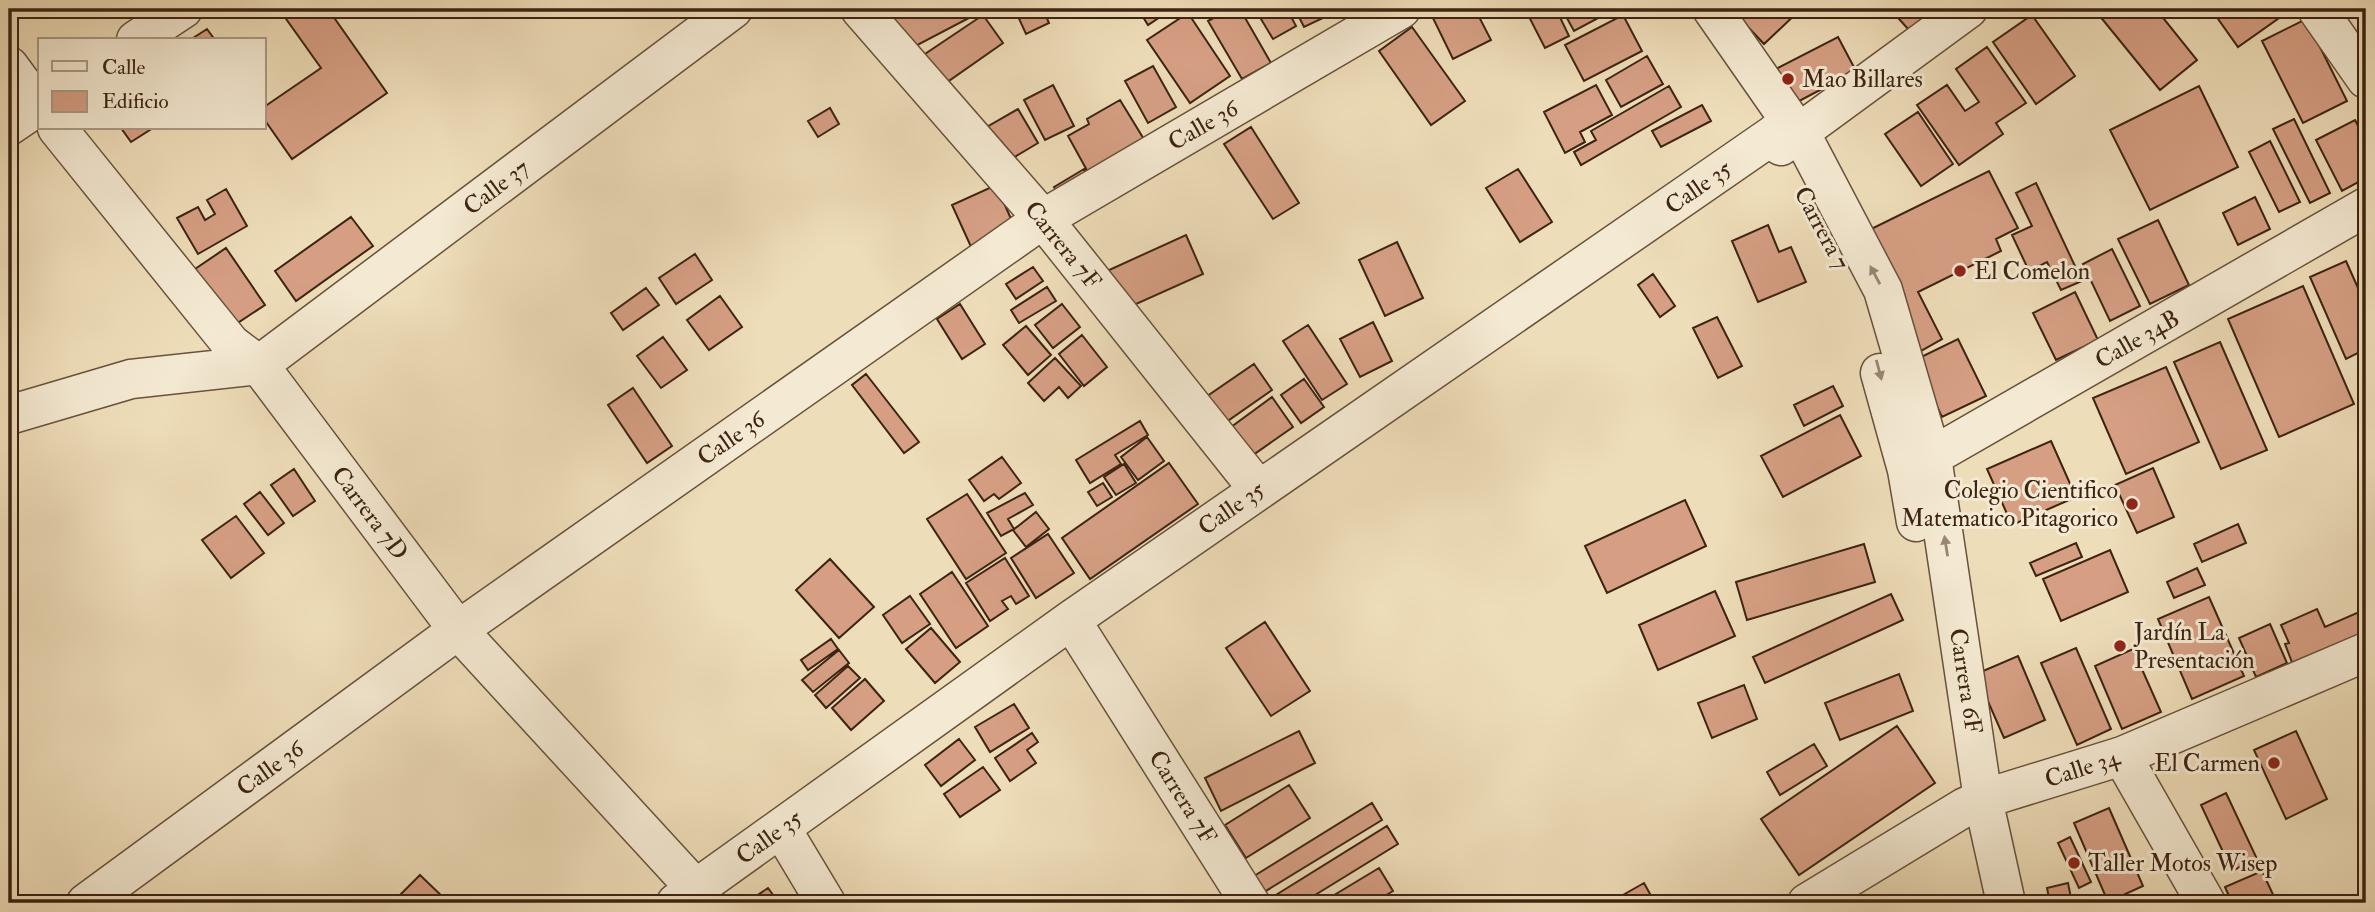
<svg xmlns="http://www.w3.org/2000/svg" width="2375" height="912" font-family="'IM FELL Double Pica',serif">
  <style>
    .building { fill: #d69f84; stroke: #3c2411; stroke-width: 2 }
    .lines { fill: none; stroke-linecap: round; stroke-linejoin: round }
    .minor-casing { stroke: #68523b; stroke-width: 41 }
    .minor { stroke: #f4e9d2; stroke-width: 38 }
    .oneway { fill: #988672 }
    .poi-dot { fill: #8f2418; stroke: #f4e9d2; stroke-width: 2.5 }
    .labels { text-anchor: middle; stroke-width: 6; stroke-linejoin: round; paint-order: stroke }
    .poi-label { font-size: 24px; fill: #3c2411; stroke: #f4e9d2; text-anchor: start }
    .street-label { font-size: 24px; fill: #3c2411; stroke: #f4e9d2 }
  </style>
  <rect width="100%" height="100%" fill="#eeddb9"/>
  <filter id="stains"><feTurbulence type="fractalNoise" baseFrequency=".00286" numOctaves="4"/><feColorMatrix values="0 0 0 0 .2 0 0 0 0 .09 0 0 0 0 .02 0 0 0 .5 -.17"/></filter>
  <radialGradient id="worn" r=".72"><stop offset=".6" stop-color="#630" stop-opacity="0"/><stop offset="1" stop-color="#630" stop-opacity=".3"/></radialGradient>
  <path class="building" d="M279 9H328L387 93 292 159 264 119V107L321 68Z
    M886 9H986L908 50Z
    M1023 9H1043L1049 23 1026 34 1016 12Z
    M1138 9H1172L1148 25Z
    M1230 9H1240L1271 63 1242 79 1208 21Z
    M1255 9H1287L1296 26 1273 39Z
    M1295 9H1339L1340 10 1304 27Z
    M1442 9H1475L1491 40 1453 59 1431 14Z
    M1525 9H1556L1569 36 1545 48Z
    M1562 9H1615L1574 31Z
    M1735 9H1801L1764 44 1733 11Z
    M1890 9H1934L1909 30Z
    M2094 9H2156L2197 60 2160 90Z
    M2211 9H2292L2238 47Z
    M1188 13 1230 76 1190 103 1147 40Z
    M983 15 1003 43 943 85 922 56Z
    M1623 15 1642 51 1584 81 1565 45Z
    M2032 15 2075 76 2036 104 1993 42Z
    M2306 19 2347 101 2303 123 2262 41Z
    M1412 27 1465 101 1431 125 1379 51Z
    M207 29 215 40H190Z
    M1838 37 1856 71 1788 107 1770 72Z
    M1987 47 2026 103 1996 123 2003 134 1959 165 1917 105 1947 85 1965 111 1979 102 1956 69Z
    M1647 56 1663 84 1621 107 1606 80Z
    M1153 66 1176 107 1148 123 1125 81Z
    M1053 85 1074 126 1045 140 1024 100Z
    M1596 85 1612 115 1580 132 1585 142 1565 153 1544 112Z
    M1669 86 1681 107 1581 165 1574 152 1596 140 1591 131Z
    M2199 86 2238 167 2150 210 2110 130Z
    M1120 100 1145 141 1089 174 1068 136 1089 124 1087 119Z
    M1702 105 1711 121 1661 147 1652 131Z
    M830 108 839 124 818 137 808 121Z
    M1018 109 1038 143 998 167 978 132Z
    M1918 112 1953 164 1921 186 1885 134Z
    M2294 119 2330 193 2310 203 2273 129Z
    M2355 120 2366 141V178L2342 191 2316 140Z
    M1251 127 1299 203 1273 219 1224 144Z
    M121 128H153L131 142Z
    M2270 141 2300 202 2279 212 2249 152Z
    M1084 169 1092 182 1062 200 1054 187Z
    M1518 169 1552 222 1520 242 1486 188Z
    M1989 171 2018 228 1996 239 2001 251 1918 292 1942 339 1919 352 1861 234Z
    M2036 183 2082 281 2061 290 2047 262 2029 271 2012 235 2032 226 2016 193Z
    M996 185 1016 230 972 249 952 205Z
    M226 189 247 226 198 254 177 218 198 207 205 220 215 214 207 200Z
    M2255 197 2270 229 2238 245 2223 213Z
    M351 217 373 246 296 301 275 271Z
    M2158 220 2189 285 2150 304 2118 239Z
    M1768 225 1779 252 1791 247 1806 282 1758 302 1732 241Z
    M1186 235 1203 274 1125 309 1107 271Z
    M1397 242 1423 298 1385 316 1359 260Z
    M2366 247V266L2359 250Z
    M226 248 265 305 233 326 195 269Z
    M2112 249 2140 306 2110 321 2083 264Z
    M695 254 712 280 676 304 659 278Z
    M2346 261 2366 306V349L2346 359 2310 277Z
    M1033 267 1043 281 1016 299 1006 284Z
    M1653 274 1675 306 1660 317 1638 285Z
    M2303 286 2354 404 2279 437 2228 319Z
    M1047 287 1056 301 1019 323 1011 310Z
    M646 288 659 305 623 330 611 313Z
    M2075 292 2098 340 2056 360 2033 313Z
    M720 296 742 327 709 350 687 320Z
    M960 304 985 344 962 359 937 319Z
    M1062 304 1080 327 1053 348 1035 325Z
    M1717 317 1742 366 1718 378 1693 328Z
    M1373 322 1392 361 1360 377 1340 339Z
    M1308 325 1347 384 1322 400 1283 341Z
    M1026 326 1051 355 1028 375 1003 345Z
    M1082 335 1107 367 1084 386 1059 354Z
    M663 337 687 370 661 388 637 356Z
    M1958 339 1986 396 1942 417 1915 360Z
    M2220 342 2267 450 2221 469 2174 362Z
    M1055 358 1081 386 1068 398 1059 387 1044 401 1028 383Z
    M1254 364 1272 390 1219 427 1200 401Z
    M2166 367 2199 442 2126 474 2093 398Z
    M866 374 919 442 904 453 852 385Z
    M1304 379 1324 407 1301 423 1281 395Z
    M1833 386 1843 406 1804 426 1794 405Z
    M633 388 672 446 647 463 608 405Z
    M1272 397 1293 427 1243 462 1223 433Z
    M1840 415 1861 456 1783 497 1761 456Z
    M1140 421 1148 435 1115 455 1121 464 1090 483 1076 460Z
    M1147 437 1164 461 1138 480 1121 457Z
    M2051 441 2076 497 2012 525 1987 469Z
    M1002 457 1021 483 999 499 994 494 984 501 969 480Z
    M1169 463 1198 504 1090 579 1062 538Z
    M1124 464 1136 483 1116 495 1104 477Z
    M2153 468 2174 517 2137 533 2115 485Z
    M294 469 315 501 293 516 271 485Z
    M1103 483 1112 497 1097 506 1088 492Z
    M260 492 284 523 268 535 244 504Z
    M1025 493 1033 505 1008 519 1014 529 1001 536 987 513Z
    M967 494 1006 553 966 579 927 519Z
    M1685 500 1706 546 1607 593 1585 546Z
    M1036 512 1049 529 1026 547 1013 530Z
    M236 516 264 553 231 578 202 540Z
    M2238 524 2246 543 2202 562 2194 544Z
    M1048 534 1074 573 1036 598 1011 558Z
    M2076 543 2082 557 2036 576 2030 563Z
    M1864 544 1875 582 1747 620 1736 582Z
    M2110 550 2128 592 2061 621 2043 579Z
    M1005 558 1029 596 1016 604 1011 596 1002 601 1008 609 990 621 966 583Z
    M830 559 874 607 839 638 796 590Z
    M2197 568 2205 585 2174 598 2167 582Z
    M952 572 988 626 956 648 920 594Z
    M1715 591 1735 636 1658 670 1639 625Z
    M1891 594 1903 620 1765 683 1753 657Z
    M910 596 930 624 902 643 883 615Z
    M2209 597 2244 676 2192 699 2158 619Z
    M2317 609 2325 627 2366 609V633L2293 665 2285 644 2289 643 2281 625Z
    M1265 622 1310 691 1271 716 1226 648Z
    M2270 624 2287 663 2256 677 2239 638Z
    M931 628 960 662 935 683 906 649Z
    M831 639 838 649 808 670 801 660Z
    M2076 648 2111 729 2077 745 2041 663Z
    M2133 649 2161 712 2122 729 2095 666Z
    M839 650 849 663 813 692 802 680Z
    M2018 656 2045 720 2004 738 1976 674Z
    M848 666 860 678 826 708 815 695Z
    M1899 674 1913 711 1840 740 1825 703Z
    M865 679 884 701 851 730 832 708Z
    M1744 685 1757 719 1712 738 1698 703Z
    M1014 704 1029 728 990 752 975 727Z
    M1897 726 1935 783 1799 875 1761 819Z
    M1299 731 1315 763 1221 811 1205 778Z
    M2296 731 2327 799 2286 819 2254 750Z
    M1032 733 1038 742 1027 750 1036 763 1010 781 995 758Z
    M959 739 975 760 941 786 925 765Z
    M1814 744 1827 766 1780 795 1767 772Z
    M983 767 1000 790 960 817 944 794Z
    M1289 785 1310 818 1246 858 1225 825Z
    M2226 793 2257 859 2232 871 2201 805Z
    M1372 803 1382 820 1256 897 1246 881Z
    M2109 808 2143 886 2108 902 2074 823Z
    M1387 826 1398 844 1302 903H1263Z
    M2070 837 2091 882 2079 888 2058 843Z
    M1379 868 1393 891 1373 903H1321Z
    M2262 871 2277 903H2232L2225 887Z
    M420 875 449 903H403L397 898Z
    M1644 883 1655 903H1609Z
    M2068 883 2072 903H2050L2047 888Z
    M768 888 779 903H746Z
    M1396 896 1400 903H1384Z"/>
  <g class="lines">
    <defs>
      <path id="minor" d="M860 9 1043 219 1258 489
        M1712 9 1790 121 1800 132 1883 290 1932 457 1983 799 2006 903
        M2317 9 2366 79
        M136 40 183 9
        M9 66 40 108
        M9 126 40 105
        M57 128 231 344 259 365 458 630 696 889
        M1781 146 1968 9
        M1880 373 1907 470 1916 522
        M9 415 131 379 259 365 733 9
        M1910 469 2366 207
        M1071 620 1250 903
        M2122 756 2206 903
        M781 828 826 903
        M86 903 458 630 1043 219 1401 9
        M676 903 1071 620 1773 135 1790 121
        M1807 903 1965 807 1983 799 2122 756 2366 652"/>
    </defs>
    <use href="#minor" class="minor-casing"/>
    <use href="#minor" class="minor"/>
  </g>
  <defs><path id="oneway-solid" d="M-6-.8H1V-3.2L6.5 0L1 3.2V.8H-6Z" transform="scale(1.75)"/></defs>
  <g class="oneway">
    <use href="#oneway-solid" transform="translate(1875 275) rotate(-118)"/>
    <use href="#oneway-solid" transform="translate(1879 370) rotate(75)"/>
    <use href="#oneway-solid" transform="translate(1946 546) rotate(-99)"/>
  </g>
  <g class="poi-dot">
    <circle cx="1788" cy="79" r="7"/>
    <circle cx="1960" cy="271" r="7"/>
    <circle cx="2132" cy="504" r="7"/>
    <circle cx="2120" cy="646" r="7"/>
    <circle cx="2274" cy="763" r="7"/>
    <circle cx="2074" cy="863" r="7"/>
  </g>
  <g class="labels">
    <g class="poi-label">
      <text x="1802" y="87">Mao Billares</text>
      <text x="1974" y="279">El Comelon</text>
      <text x="2118" y="498" text-anchor="end">Colegio Cientifico<tspan x="2118" dy="28">Matematico Pitagorico</tspan></text>
      <text x="2134" y="640">Jardín La<tspan x="2134" dy="28">Presentación</tspan></text>
      <text x="2260" y="771" text-anchor="end">El Carmen</text>
      <text x="2088" y="871">Taller Motos Wisep</text>
    </g>
    <g class="street-label">
      <text transform="translate(1203 125) rotate(-30)" y="8">Calle 36</text>
      <text transform="translate(496 187) rotate(-37)" y="8">Calle 37</text>
      <text transform="translate(1698 187) rotate(-35)" y="8">Calle 35</text>
      <text transform="translate(1822 228) rotate(62)" y="8">Carrera 7</text>
      <text transform="translate(1063 245) rotate(51)" y="8">Carrera 7F</text>
      <text transform="translate(2137 339) rotate(-30)" y="8">Calle 34B</text>
      <text transform="translate(731 438) rotate(-35)" y="8">Calle 36</text>
      <text transform="translate(1231 508) rotate(-35)" y="8">Calle 35</text>
      <text transform="translate(370 513) rotate(53)" y="8">Carrera 7D</text>
      <text transform="translate(1966 681) rotate(81)" y="8">Carrera 6F</text>
      <text transform="translate(270 768) rotate(-36)" y="8">Calle 36</text>
      <text transform="translate(2082 768) rotate(-18)" y="8">Calle 34</text>
      <text transform="translate(1183 797) rotate(58)" y="8">Carrera 7F</text>
      <text transform="translate(769 837) rotate(-36)" y="8">Calle 35</text>
    </g>
  </g>
  <rect width="2375" height="912" fill="none" stroke="#eeddb9" stroke-width="35"/>
  <rect x="10" y="10" width="2354" height="891" fill="none" stroke="#3c2411" stroke-width="3.5"/>
  <rect x="18" y="18" width="2340" height="877" fill="none" stroke="#3c2411" stroke-width="2"/>
  <rect x="38" y="38" width="228" height="91" fill="#f4e9d2" stroke="#aa9a85" stroke-width="2"/>
  <rect x="52" y="61" width="35" height="10" fill="#f4e9d2" stroke="#aa9a85" stroke-width="2"/>
  <text x="102" y="74" font-size="21" fill="#3c2411">Calle</text>
  <rect x="52" y="91" width="35" height="21" fill="#d69f84" stroke="#aa9a85" stroke-width="2"/>
  <text x="102" y="108" font-size="21" fill="#3c2411">Edificio</text>
  <rect width="100%" height="100%" filter="url(#stains)"/>
  <rect width="100%" height="100%" fill="url(#worn)"/>
</svg>
